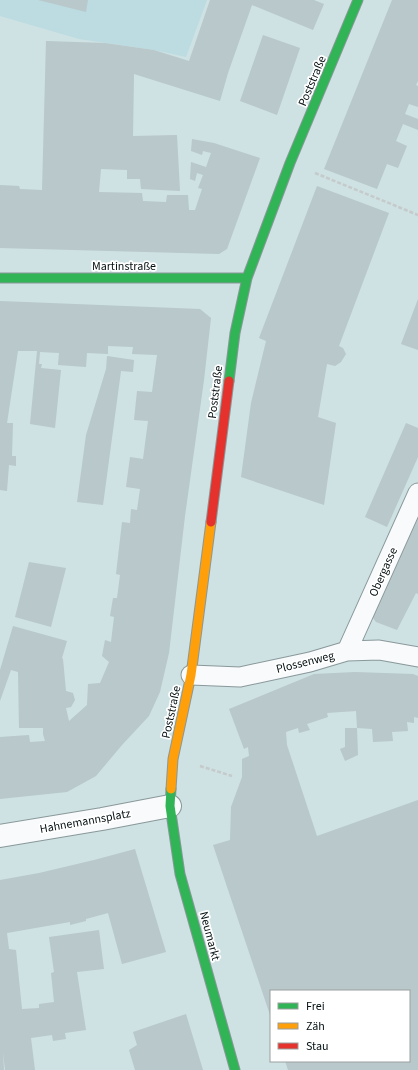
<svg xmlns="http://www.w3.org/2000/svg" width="418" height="1070" font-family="'Source Sans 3',sans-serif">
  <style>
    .built { fill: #bcdce1 }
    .building { fill: #b9c8ca }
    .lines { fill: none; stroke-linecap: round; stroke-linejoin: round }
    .lane-casing { stroke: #89989a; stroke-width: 21 }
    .street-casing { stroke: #89989a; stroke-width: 24 }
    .fast-casing { stroke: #89989a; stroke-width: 11 }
    .slow-casing { stroke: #89989a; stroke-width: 11 }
    .jam-casing { stroke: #89989a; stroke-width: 11 }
    .path { stroke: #c5cacb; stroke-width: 2.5; stroke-dasharray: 4 2; stroke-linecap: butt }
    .lane { stroke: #f8fafb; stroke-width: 19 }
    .street { stroke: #f8fafb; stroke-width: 22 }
    .fast { stroke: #30b455; stroke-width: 9 }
    .slow { stroke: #ff9f0a; stroke-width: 9 }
    .jam { stroke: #e5322d; stroke-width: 9 }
    .labels { text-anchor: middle; stroke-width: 3.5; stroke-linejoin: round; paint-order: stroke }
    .street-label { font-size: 12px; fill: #051012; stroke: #fff }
  </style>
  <rect width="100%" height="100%" fill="#cee1e3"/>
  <path class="built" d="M0 0H207L186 57 154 50 79 39 0 16Z"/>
  <path class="building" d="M38 0H88L86 12Z
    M210 0H314L324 4 313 30 252 5 228 73 220 101 134 74 133 136 177 135 180 191 141 189 140 179H127V170L101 169 99 192 142 193 143 201 166 202 167 195H188L189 210H195L202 189 198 188 203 175 197 173 195 181 190 179 191 162 206 167 211 153 203 151 202 155 191 151 192 139 214 143 260 158 227 249 219 254 0 248V185L19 186 20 189 42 190 46 41 105 43 154 50 189 61Z
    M392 0H418V81L416 85 418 86V107L409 104 405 114 418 119V130L403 124 396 141 407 146 398 168 387 164 377 189 324 169Z
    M263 35 300 48 277 115 240 101Z
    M317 186 389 213 339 346 343 348 346 354 341 362 335 366 327 364 318 417 336 423 324 505 241 477 251 403 266 341 259 338Z
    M418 299V350L401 344Z
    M0 301 200 309 211 318 204 380 185 516 169 653 160 692 149 716 122 745 96 776 67 792 0 799V737L29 735 30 742 45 741 43 734V728H19L18 672 11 670 0 701V670L13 626 67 641 62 658 63 659 66 691 73 693 75 700 71 707 66 708 69 721 87 705 88 684 100 683 109 662 102 656 105 640 111 642 114 617 110 616 113 598H117L120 575 116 574 122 522 130 523 131 509 137 510 140 489 126 487 130 457 143 459 148 421 134 420 137 391 152 392 157 355 132 354 133 347 108 346V354L87 353 86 367 58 365 59 353 40 352 39 364H42L41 368 61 370 55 428 30 424 37 351H18L7 423H13L12 456H16V466L9 465 7 491 0 490Z
    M107 356 134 360 133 372 121 371 103 505 77 502 86 435 106 369Z
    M406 423 418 428V457L387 527 365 517Z
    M418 515V594L416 593 397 630 376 622 370 614Z
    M29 562 66 568 51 627 15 617Z
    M355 672 413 674 418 676V718L414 717V723L407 722 408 731 392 732 393 741 373 742 372 729 357 728 356 711 327 713 328 717 307 724 310 730 299 733 298 728 286 732 287 745 317 836 418 800V1070H288L285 1061H409V991H271V1018L213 845 230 840 231 807 242 777V759L249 756 248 747 244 749 229 709 314 674Z
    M345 728H357L358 755 345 761 340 749 345 747Z
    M135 849 166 952 122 964 108 913 86 919V921L70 925V922L7 933 9 949 16 950 22 1009 39 1008V1004L54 1002 51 973 54 972 49 937 99 930 104 969 77 972 86 1030 65 1033 66 1039 53 1041 52 1035 31 1038 35 1070H5L3 1052 4 1070H0V880L39 873 94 860Z
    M186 1014 203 1070H135L129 1050 137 1045 133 1032Z"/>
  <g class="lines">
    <defs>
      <path id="lane" d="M347 651 418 493
        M191 675 240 677 310 662 347 651 379 650 418 657"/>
      <path id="street" d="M0 836 102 819 170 806"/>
      <path id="fast" d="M0 278H247
        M229 381 235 333 247 278 290 163 358 0
        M171 789 170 806 180 874 235 1070"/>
      <path id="slow" d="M171 789 173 759 191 675 211 522"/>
      <path id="jam" d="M211 522 229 381"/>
    </defs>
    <use href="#lane" class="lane-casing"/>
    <use href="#street" class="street-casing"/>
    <use href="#fast" class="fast-casing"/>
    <use href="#slow" class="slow-casing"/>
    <use href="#jam" class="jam-casing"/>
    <path class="path" d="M315 173 418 215
      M200 766 232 776"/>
    <use href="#lane" class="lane"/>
    <use href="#street" class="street"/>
    <use href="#fast" class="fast"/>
    <use href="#slow" class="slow"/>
    <use href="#jam" class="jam"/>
  </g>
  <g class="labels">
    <g class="street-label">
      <text transform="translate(312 81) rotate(-67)" y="4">Poststraße</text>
      <text x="124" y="270">Martinstraße</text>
      <text transform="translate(215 392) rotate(-83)" y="4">Poststraße</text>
      <text transform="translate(383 572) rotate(-66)" y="4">Obergasse</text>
      <text transform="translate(305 662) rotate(-14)" y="4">Plossenweg</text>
      <text transform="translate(171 712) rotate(-78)" y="4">Poststraße</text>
      <text transform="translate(85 821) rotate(-10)" y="4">Hahnemannsplatz</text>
      <text transform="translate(210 936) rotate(75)" y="4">Neumarkt</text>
    </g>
  </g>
  <rect x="270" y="990" width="140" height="72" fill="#ffffff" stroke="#9b9fa0"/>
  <rect x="278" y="1003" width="20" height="6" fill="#30b455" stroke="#9b9fa0"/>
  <text x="306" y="1010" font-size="12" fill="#051012">Frei</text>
  <rect x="278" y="1023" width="20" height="6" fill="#ff9f0a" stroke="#9b9fa0"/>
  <text x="306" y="1030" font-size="12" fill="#051012">Zäh</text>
  <rect x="278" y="1043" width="20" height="6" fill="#e5322d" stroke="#9b9fa0"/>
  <text x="306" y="1050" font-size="12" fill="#051012">Stau</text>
</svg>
